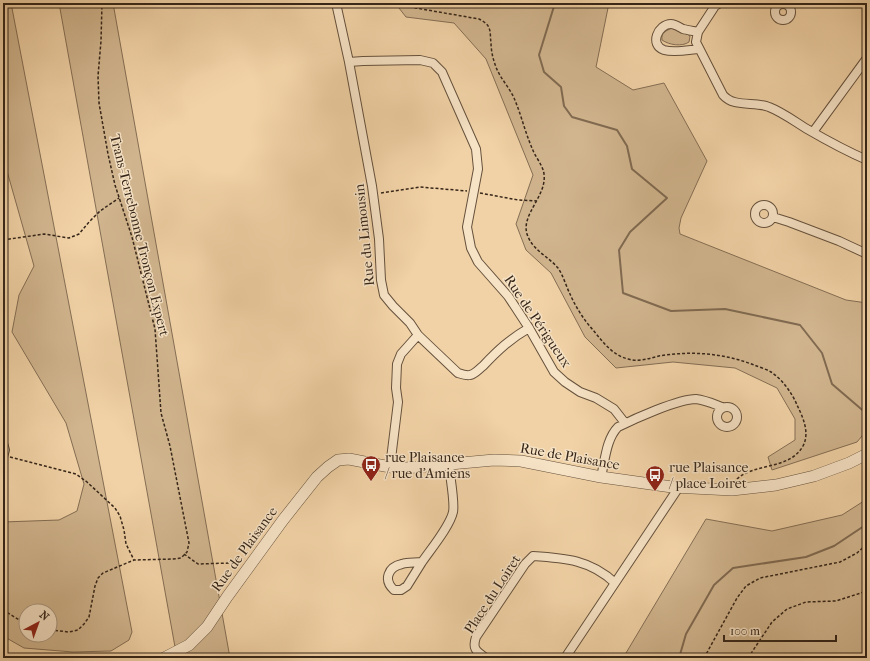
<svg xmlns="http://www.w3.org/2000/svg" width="870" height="661" font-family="'IM FELL French Canon',serif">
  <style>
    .green { fill: #d1b58e; stroke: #846e54; fill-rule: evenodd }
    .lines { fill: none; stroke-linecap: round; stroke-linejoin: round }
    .stream { stroke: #806a51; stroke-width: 2 }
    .minor-casing { stroke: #65513c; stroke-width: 10 }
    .tertiary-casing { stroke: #65513c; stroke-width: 12 }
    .path { stroke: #362619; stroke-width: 1.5; stroke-dasharray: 3 2; stroke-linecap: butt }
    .minor { stroke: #f6e2c5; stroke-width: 8 }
    .tertiary { stroke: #f6e2c5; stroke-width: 11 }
    .labels { text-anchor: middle; stroke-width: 3; stroke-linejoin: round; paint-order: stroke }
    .street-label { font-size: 14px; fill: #362619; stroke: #f6e2c5 }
    .poi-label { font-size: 14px; fill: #362619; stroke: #f6e2c5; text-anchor: start }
  </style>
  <rect width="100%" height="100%" fill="#f1d2a6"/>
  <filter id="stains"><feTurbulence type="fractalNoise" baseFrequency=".005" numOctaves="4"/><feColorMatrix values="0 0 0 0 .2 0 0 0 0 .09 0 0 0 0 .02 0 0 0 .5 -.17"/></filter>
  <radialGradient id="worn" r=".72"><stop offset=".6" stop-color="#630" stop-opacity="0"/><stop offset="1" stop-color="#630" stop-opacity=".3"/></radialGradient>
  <path class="green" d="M3 3H11L132 632 129 640 111 651 73 652 24 648 3 636V522L59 520 77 511 84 484 66 423 12 332 19 295 34 266 3 157ZM26 611H50V635H26Z
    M59 3H113L230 658H177Z
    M395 3H609L596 67 633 90 664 83 707 161 681 218 679 228 680 234 846 300 867 303V430L857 442 772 470 768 457 795 440V419L777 388 735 368 673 362 616 368 585 337 551 273 526 250 516 224 533 175 486 59 454 23 406 17Z
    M672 28C677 31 686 33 690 36L689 42C682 47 669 45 662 40 661 32 666 31 672 28Z
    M867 499V658H623L706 519 772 531 842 515Z"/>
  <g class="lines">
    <path class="stream" d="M555 3 539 55 544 72 561 87 564 106 572 117 617 130 627 146 632 169 667 198 630 232 619 250 623 293 671 311 725 309 800 325 822 353 832 384 867 414
      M679 658 686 634 714 585 733 568 806 557 834 546 867 524"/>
    <defs>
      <path id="minor" d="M336 3 349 62 372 186 379 239 381 280 384 295 393 306 410 323 418 335 458 373C461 374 466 376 470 375 475 374 479 369 483 366 498 350 510 339 529 328
        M720 3 715 6 698 32 696 42 723 95C734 108 755 101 769 107 782 112 794 121 807 129 826 140 846 151 867 160
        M775 12a8 8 0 1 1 16 0a8 8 0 1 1-16 0Z
        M698 32C693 31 687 30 683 29 679 27 675 24 671 24 658 24 649 45 664 50 674 53 688 50 699 49
        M349 62 363 61 420 60 433 63 442 72 476 149 478 169 467 227 471 248 478 262 508 296 529 328 554 372 565 382 580 392 596 398 614 409 625 423
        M813 132 867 58
        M755 214a9 9 0 1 1 18 0a9 9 0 1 1-18 0Z
        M773 217 789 222 839 241 867 254
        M717 417a10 10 0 1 1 20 0a10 10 0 1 1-20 0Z
        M3 443 5 450 3 457
        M390 467 398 402 396 388 397 364 401 354 418 335
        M601 477C605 461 606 439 618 427 634 419 678 399 696 399 705 400 714 404 722 407
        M422 562 407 586 401 590H394C383 580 388 567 402 564 408 562 415 563 422 562 431 549 450 526 453 512 455 502 450 477 449 465
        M486 658C476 651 472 649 476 637L525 564 533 556C565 558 591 560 615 583
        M565 658 679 487"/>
      <path id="tertiary" d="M164 658 189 645 207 627 227 597 283 520 317 477 328 467 338 460 349 459 390 467 406 468 494 460 521 461 601 477 672 487 732 490 776 485 814 476 849 463 867 454"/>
    </defs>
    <use href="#minor" class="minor-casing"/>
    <use href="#tertiary" class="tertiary-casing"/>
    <path class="path" d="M406 3 410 7 479 19C483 21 488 24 489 28 491 32 490 38 491 42 491 51 493 59 496 67 500 78 509 87 514 98 521 114 525 132 532 148 535 157 543 165 544 174 547 196 521 214 527 234 532 250 548 256 558 268 563 275 566 286 570 294 575 306 584 320 593 330 603 342 612 355 628 359 642 363 653 356 666 355 696 351 726 354 754 365 759 367 766 369 771 372 782 379 792 393 797 405 803 417 810 433 803 446 789 471 752 462 735 481
      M381 193 420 187 467 191
      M480 193 518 200 537 201
      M3 240 44 234 69 238 79 234 89 222 100 211 119 198
      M10 457 76 474 87 482 115 508 120 516 124 530 126 544 134 560
      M184 554 198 564 230 563 239 561 244 557
      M3 610 21 621 26 623
      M50 630 69 632 78 630 84 624 89 617 95 586 98 578 103 573 134 560 173 559 181 558 187 552 189 543 170 446 161 413 155 329 132 237 115 185 108 154 99 103 98 76 101 41 102 3
      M704 658 737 598 746 586 760 578 840 562 857 553 867 544
      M748 658 772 622 787 609 806 602 836 601 867 591"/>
    <use href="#minor" class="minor"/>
    <use href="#tertiary" class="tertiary"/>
  </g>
  <defs>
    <symbol id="bus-pin" viewBox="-11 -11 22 30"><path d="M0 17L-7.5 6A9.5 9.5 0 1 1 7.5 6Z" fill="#8f2418" stroke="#f6e2c5"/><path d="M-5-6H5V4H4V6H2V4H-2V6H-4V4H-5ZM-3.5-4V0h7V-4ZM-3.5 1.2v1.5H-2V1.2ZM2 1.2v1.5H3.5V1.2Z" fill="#fff"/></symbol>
  </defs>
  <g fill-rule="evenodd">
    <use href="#bus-pin" x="360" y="454" width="22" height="30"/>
    <use href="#bus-pin" x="644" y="464" width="22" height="30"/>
  </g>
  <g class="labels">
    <g class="street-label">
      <text transform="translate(140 235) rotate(76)" y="5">Trans-Terrebonne Tronçon Expert</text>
      <text transform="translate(364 235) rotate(-96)" y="5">Rue du Limousin</text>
      <text transform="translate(538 321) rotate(56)" y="5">Rue de Périgueux</text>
      <text transform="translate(570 456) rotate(10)" y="5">Rue de Plaisance</text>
      <text transform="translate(244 549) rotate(-54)" y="5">Rue de Plaisance</text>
      <text transform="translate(492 594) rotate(-57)" y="5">Place du Loiret</text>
    </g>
    <g class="poi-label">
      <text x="385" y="462">rue Plaisance<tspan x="385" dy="16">/ rue d'Amiens</tspan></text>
      <text x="669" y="472">rue Plaisance<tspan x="669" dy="16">/ place Loiret</tspan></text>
    </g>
  </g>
  <rect width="870" height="661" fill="none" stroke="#f1d2a6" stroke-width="16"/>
  <rect x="4" y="4" width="862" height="653" fill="none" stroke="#362619" stroke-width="2"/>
  <rect x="8" y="8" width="854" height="645" fill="none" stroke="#362619"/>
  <g transform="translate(38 623) rotate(41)"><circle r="19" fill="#f6e2c5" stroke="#a99780"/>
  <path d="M0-3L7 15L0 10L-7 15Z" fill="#8f2418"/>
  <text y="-6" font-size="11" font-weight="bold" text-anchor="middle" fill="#362619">N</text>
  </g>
  <path d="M724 635v6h112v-6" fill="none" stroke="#362619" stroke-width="2"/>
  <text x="730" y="635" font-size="12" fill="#362619" stroke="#f6e2c5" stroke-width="3" paint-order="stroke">100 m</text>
  <rect width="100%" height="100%" filter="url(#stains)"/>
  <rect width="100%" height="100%" fill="url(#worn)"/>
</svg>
